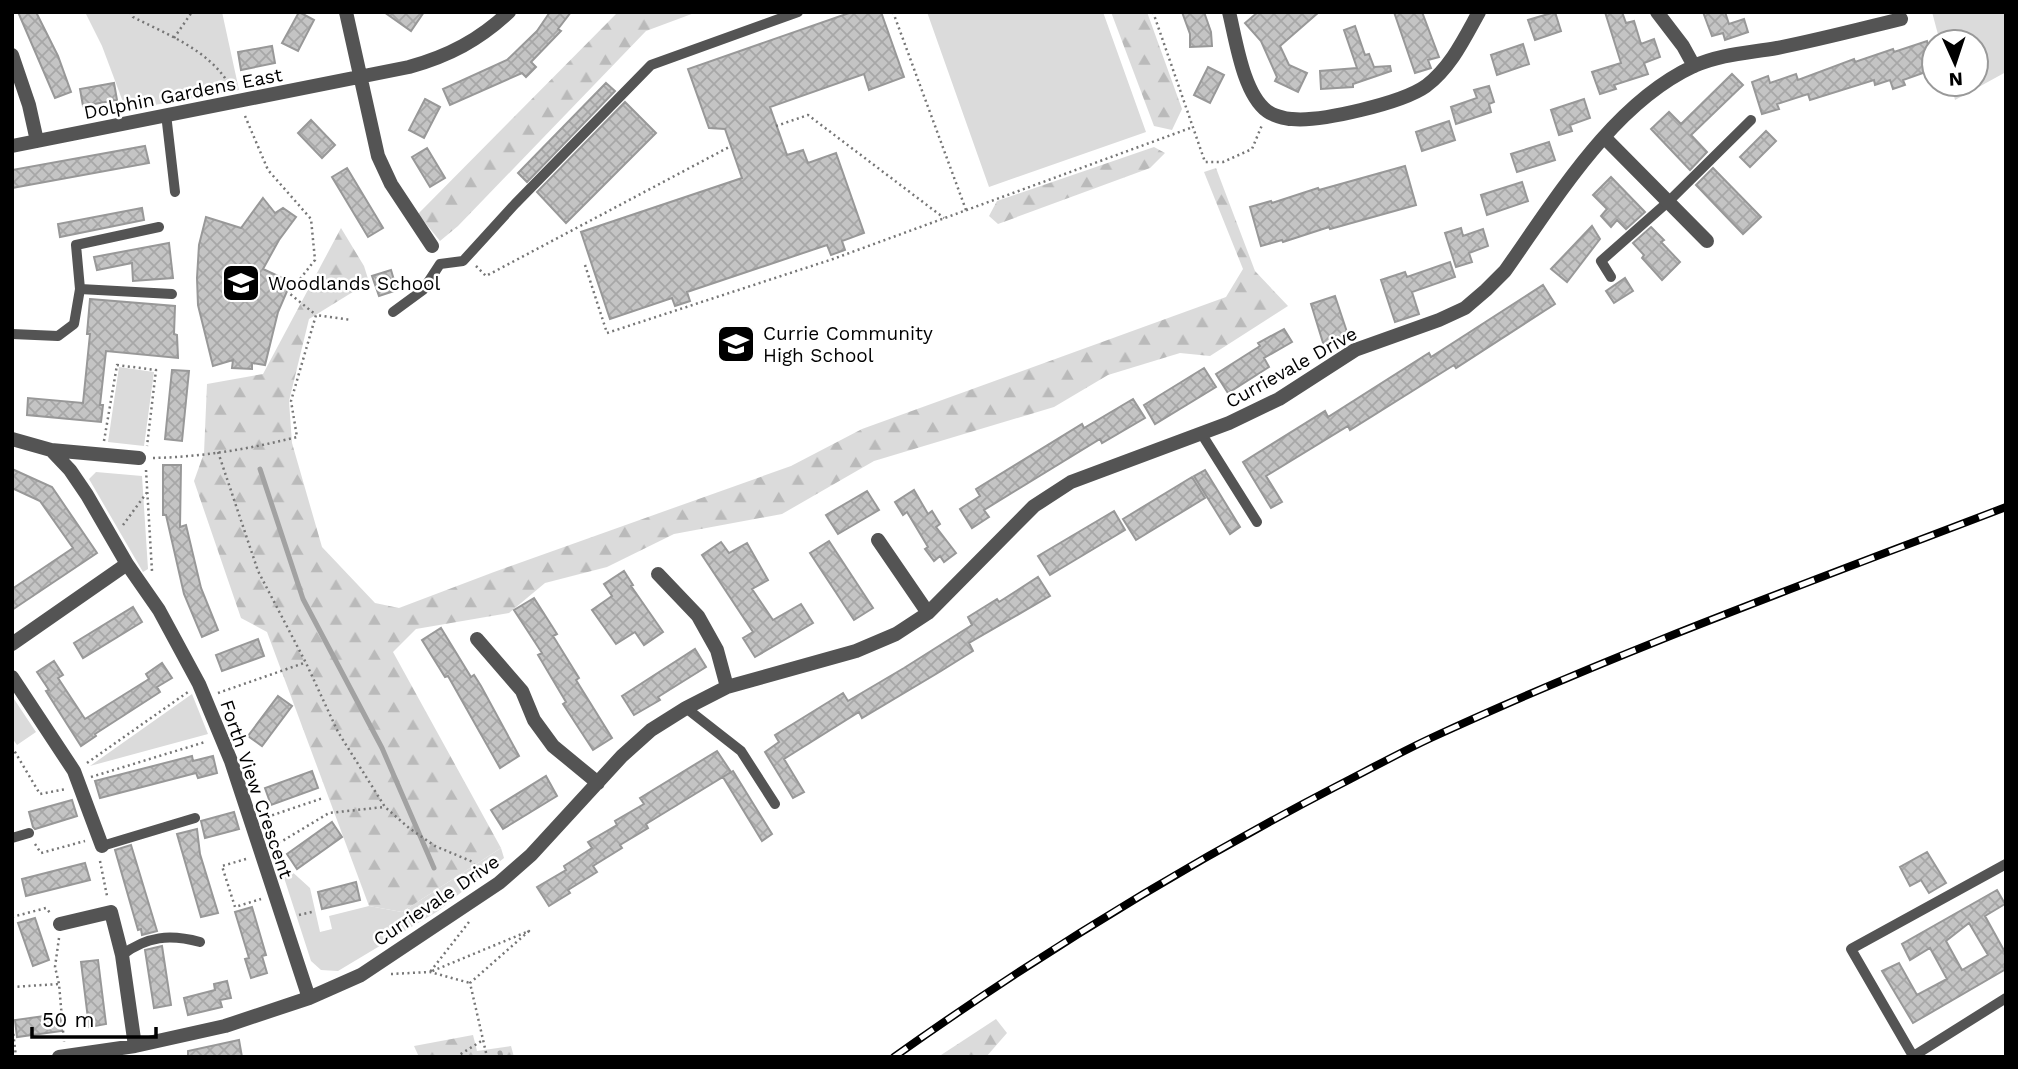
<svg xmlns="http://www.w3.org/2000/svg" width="2018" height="1069" font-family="'Work Sans',sans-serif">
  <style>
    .grass { fill: #dbdbdb }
    .forest { fill: url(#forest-firs) }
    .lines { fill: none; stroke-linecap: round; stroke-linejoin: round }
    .stream { stroke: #a2a2a2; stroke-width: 5 }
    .building { fill: url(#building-cross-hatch); stroke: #989898; stroke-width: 2; fill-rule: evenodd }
    .path { stroke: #767676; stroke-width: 2.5; stroke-dasharray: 2 3.5; stroke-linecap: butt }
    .lane { stroke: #545454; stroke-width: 10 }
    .street { stroke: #545454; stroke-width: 14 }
    .rail-casing { stroke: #000; stroke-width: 8 }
    .rail { stroke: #fff; stroke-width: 5; stroke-dasharray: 16; stroke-linecap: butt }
    .labels { text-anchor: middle; stroke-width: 5; stroke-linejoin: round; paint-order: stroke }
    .street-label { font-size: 19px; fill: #000; stroke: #fff }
    .poi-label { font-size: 19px; fill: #000; stroke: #fff; text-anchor: start }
  </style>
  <defs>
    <pattern id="forest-firs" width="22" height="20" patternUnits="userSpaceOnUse" patternTransform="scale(1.75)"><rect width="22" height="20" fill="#dbdbdb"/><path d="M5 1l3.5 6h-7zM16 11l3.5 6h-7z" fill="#bababa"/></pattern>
    <pattern id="building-cross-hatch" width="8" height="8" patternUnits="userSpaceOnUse" patternTransform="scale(1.75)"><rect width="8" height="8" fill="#c4c4c4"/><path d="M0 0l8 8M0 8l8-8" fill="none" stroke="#a7a7a7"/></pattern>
  </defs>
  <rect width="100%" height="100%" fill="#fff"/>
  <path class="grass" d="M85 12H222L239 90 126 110 102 46Z
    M927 12H1103L1146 132 989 187Z
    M1932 12H2006V72L1955 100 1951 84H1976V42H1940Z
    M119 367 154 372 144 446 108 442Z
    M96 472 142 476 148 569 143 572 89 479Z
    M192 694 208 734 90 766Z
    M12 696 36 732 17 745 12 738Z
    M501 848 504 858 438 911 338 971 321 970 311 961 278 859 310 888 320 932 332 929 329 916 369 906 402 912Z"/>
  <path class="forest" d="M618 12H697L646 31 458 226 440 241 418 214Z
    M1111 12H1147L1182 109 1172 130 1154 126Z
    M1154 147 1165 153 1150 168 998 224 989 216 997 201Z
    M1216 168 1255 271 1288 306 1210 356 1180 353 1108 375 1054 407 874 461 782 514 674 534 607 567 545 583 509 613 416 629 393 652 501 848 402 912 369 906 267 632 241 618 194 481 204 453 207 384 263 374 341 228 364 266 369 282 309 319 289 401 292 443 322 547 375 603 399 608 494 572 791 466 862 429 1226 297 1243 269 1204 172Z
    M996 1019 1007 1033 986 1057H938Z
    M473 1035 477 1051 511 1046 514 1057H419L414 1046Z"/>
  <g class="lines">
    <path class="stream" d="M260 469 303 599 382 748 434 868
      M500 1053 501 1057"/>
  </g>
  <path class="building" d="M18 12H36L58 56 71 92 55 98Z
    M299 12 314 20 298 51 282 43Z
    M384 12H424L411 31Z
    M550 12H571L558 29 561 31 531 62 536 67 526 77 522 73 450 105 443 89 507 60 537 31Z
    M852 12H881L904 77 869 90 864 74 770 107 787 155 803 150 808 163 836 153 864 233 842 241 845 250 831 255 827 245 687 292 690 301 675 306 672 298 610 319 581 232 742 178 725 129 709 128 688 69Z
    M1182 12H1204L1211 32 1212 46 1190 47V34Z
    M1258 12H1319L1280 46 1289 65 1307 73 1298 92 1275 81 1277 77 1261 41 1245 23Z
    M1394 12H1422L1439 57 1428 60 1431 68 1415 73Z
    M1555 12 1561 31 1535 40 1528 20Z
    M1605 12H1622L1626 23 1634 21 1641 44 1654 39 1660 57 1644 63 1648 74 1614 85 1616 89 1600 94 1592 72 1621 63Z
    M1703 12H1725L1729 24 1744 19 1748 32 1725 40 1723 33 1712 36Z
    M1355 26 1365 55 1369 54 1374 67 1390 66 1391 71 1353 84V87L1321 89 1320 71 1357 68 1344 30Z
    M1927 41 1934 69 1903 80 1905 85 1893 89 1890 80 1875 85 1874 80 1810 100 1808 94 1777 104 1779 109 1762 114 1752 82 1768 76 1770 83 1796 74 1798 80 1854 59 1855 62 1893 49 1894 52Z
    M1523 44 1529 64 1497 75 1491 55Z
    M272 46 275 63 241 70 238 52Z
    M1208 67 1224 75 1210 103 1194 95Z
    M1732 74 1743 85 1691 135 1707 152 1690 170 1651 129 1669 112 1681 124Z
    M114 83 117 100 83 106 80 89Z
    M606 83 615 91 527 182 518 173Z
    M1489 86 1494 102 1489 104 1491 112 1456 124 1451 107 1477 98 1474 90Z
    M425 99 440 107 424 138 409 130Z
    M1584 99 1590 118 1570 125 1572 131 1559 135 1551 110Z
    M625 102 656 133 566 223 537 192Z
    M311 120 335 145 322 158 298 133Z
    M1449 121 1455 140 1422 151 1416 132Z
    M1766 131 1776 141 1750 167 1740 157Z
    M1549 142 1555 160 1517 172 1511 154Z
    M145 146 149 163 12 188V170Z
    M427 148 445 178 430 187 412 157Z
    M1405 166 1416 205 1330 229 1329 227 1283 242 1282 240 1261 246 1250 207 1271 201 1272 203 1318 188 1319 190Z
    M347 168 383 228 368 237 332 177Z
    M1713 168 1761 217 1743 234 1696 185Z
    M1611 177 1645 212 1626 229 1617 220 1611 227 1601 216 1607 209 1593 195Z
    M1522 182 1528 201 1487 215 1481 195Z
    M263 198 275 213 283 208 296 217 279 240 263 269 291 282 278 312 265 365 252 363V369L232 368 233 360 213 366 198 305 197 278 199 245 206 217 241 228Z
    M142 208 144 220 60 237 58 224Z
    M1592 226 1600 239 1567 282 1551 269Z
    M1651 227 1664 240 1661 242 1680 262 1662 280 1642 258 1644 255 1633 243Z
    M1461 228 1463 236 1483 229 1488 246 1469 253 1472 262 1456 267 1445 233Z
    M169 243 173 278 133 281 132 263 97 270 94 257Z
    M1450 262 1455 277 1412 292 1419 314 1395 322 1381 280 1405 272 1407 277Z
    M391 270 397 290 379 296 372 276Z
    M1625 278 1633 291 1614 303 1606 291Z
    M1543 285 1555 304 1456 368 1454 365 1350 430 1348 426 1266 476 1282 502 1271 508 1243 462 1325 411 1328 417 1429 353 1431 357Z
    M1335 296 1349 338 1324 346 1311 304Z
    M90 299 175 306 174 334 177 335 178 358 106 351 100 405H103L101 422 27 415 28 398 83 403 90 334H87Z
    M1284 329 1292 342 1264 358 1269 367 1228 393 1216 374 1260 346 1258 343Z
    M1204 368 1216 387 1155 424 1144 405Z
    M172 370 189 371 182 441 165 439Z
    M1133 399 1145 418 1102 443 1100 439 984 510 989 517 972 528 960 509 980 496 976 489 1082 424 1084 428Z
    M163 465H181L180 527 186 525 201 588 218 630 202 637 184 594 166 515H163Z
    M12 469 52 487 97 553 12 610V589L73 548 40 501 12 488Z
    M1205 470 1240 527 1230 534 1194 476Z
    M1192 477 1205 498 1136 540 1123 519Z
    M914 490 928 514 932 511 940 524 936 527 956 553 944 562 940 556 934 561 925 549 928 547 907 512 903 515 895 502Z
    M867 491 879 510 838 534 826 515Z
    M1114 511 1125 530 1050 575 1038 556Z
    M829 541 873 608 854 620 810 553Z
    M721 542 729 553 747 543 768 580 752 589 773 620 801 604 813 623 755 657 743 638 753 632 702 555Z
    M624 571 633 585 631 586 663 632 644 645 635 632 616 644 592 610 612 596 604 584Z
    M1038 577 1050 596 969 643 973 651 941 671 862 718 859 712 784 759 804 792 793 798 765 752 779 742 775 735 843 693 848 701 904 668 972 625 968 617 997 599 999 602Z
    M534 598 557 634 553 636 579 678 576 680 612 738 593 750 563 704 566 702 538 655 542 653 514 610Z
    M133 607 142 622 83 658 74 643Z
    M441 628 471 677 474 675 481 686 519 756 500 768 448 676 445 677 422 640Z
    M258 639 264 656 222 671 216 655Z
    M695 649 706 667 658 697 660 700 634 715 622 696Z
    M54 661 63 675 58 678 85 719 149 679 146 674 162 663 172 678 157 687 160 692 95 734 96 736 81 746 46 691 49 690 37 672Z
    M278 696 292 706 262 746 248 736Z
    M717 751 731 772 646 824 648 828 620 845 622 848 593 866 597 872 568 890 570 893 549 906 537 887 566 870 564 866 592 848 588 842 617 825 615 821 644 804 640 798Z
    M192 756 193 761 213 756 217 773 198 778 196 773 100 798 95 781Z
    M312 771 318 788 271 805 265 788Z
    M733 771 772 834 762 841 723 777Z
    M546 776 557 796 503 829 491 810Z
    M72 800 77 816 35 829 33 827 29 812Z
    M234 812 239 829 205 838 201 821Z
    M332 822 342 837 297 869 287 854Z
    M197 829 200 854 218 913 201 917 177 834Z
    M131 845 157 931 142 935 141 929 138 930 115 850Z
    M1927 852 1946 883 1929 893 1921 880 1910 886 1900 867Z
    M85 863 90 880 26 896 22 879Z
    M356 882 360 900 322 909 318 892Z
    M1997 890 2005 904 1985 916 2006 954V969L1913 1023 1882 971 1899 963 1917 995 1947 979 1930 948 1910 960 1902 944ZM1969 923 1988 955 1962 970 1946 941Z
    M252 907 266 955 262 956 267 973 251 978 245 959 249 958 235 912Z
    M35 918 49 960 33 966 18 923Z
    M162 946 171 1005 154 1008 145 950Z
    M98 960 106 1024 89 1027 81 962Z
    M227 981 231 998 220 1000 222 1007 188 1015 184 998 215 990 214 984Z
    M60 1014 62 1031 17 1037 15 1020Z
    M239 1040 242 1057H188V1051Z"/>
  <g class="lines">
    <path class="path" d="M130 12 133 17C168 35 212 51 231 88
      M893 12 966 210
      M1153 12 1205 162H1223L1252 149 1262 125
      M174 38 192 12
      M245 116 268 170 311 219 315 260 289 293 316 315
      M776 126 808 115 944 218
      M585 265 607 333 833 259 1193 127
      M476 266 486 276 731 146
      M104 441 117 365 156 370 147 446
      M218 452 258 571 306 663 338 732 385 807 409 828 435 846 473 862 478 877
      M153 458C202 457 249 449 297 437L291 401 316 315 351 320
      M146 470 152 571
      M123 525 148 491
      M218 693 304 663
      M12 747 40 794 66 789
      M87 763 188 692
      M91 777 205 742
      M267 817 323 798
      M35 844 41 853 85 841
      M274 846 329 813 384 807
      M246 859 222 866 235 907 261 899
      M100 861 107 896
      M299 915 312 912
      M12 917 46 908 51 914
      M469 922 430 972 529 931 470 983 487 1057
      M59 938 55 967 59 984 64 1042
      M391 974 430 972 470 983
      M12 987 59 984
      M12 1023 16 1057
      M456 1057 483 1040"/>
    <path class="lane" d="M166 114 175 192
      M440 264 463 261 515 204 651 65 798 12
      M1611 277 1601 261 1669 201 1751 120
      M80 289 172 294
      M393 312 423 290 440 264
      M12 334 58 336 74 324 80 289 76 245 159 227
      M1201 433 1257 522
      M686 708 741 751 775 804
      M12 838 29 833
      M102 846 195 818
      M122 955C147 936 170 934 200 942
      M1913 1056 1851 949 2006 864
      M1912 1057 2006 998"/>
    <path class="street" d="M346 12 378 156 391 184 432 246
      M1229 12C1236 40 1243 93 1267 111 1272 115 1285 119 1292 119 1321 122 1402 103 1426 86 1451 67 1464 39 1479 12
      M1657 12 1683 46 1694 66
      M12 55 29 105 37 141
      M1604 137 1707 241
      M12 146 409 67C449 56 479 40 509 12
      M12 439 51 450 70 470 87 495 127 564 159 610 199 684 231 761 309 998
      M51 450 139 458
      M878 540 928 613
      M658 574 698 616 717 650 727 687
      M477 639 522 691 534 720 553 746 598 783
      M12 644 127 564
      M12 677 74 771 102 846
      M60 924 111 912 122 955 135 1046
      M59 1057 135 1046 225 1026 309 998 361 975 499 883 531 855 622 756 651 730 686 708 727 687 856 651 896 634 928 613 1034 506 1071 482 1229 423 1279 399 1355 350 1439 320 1465 308 1486 290 1505 271C1556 199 1612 104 1694 66 1721 54 1748 53 1777 48 1818 40 1860 29 1901 19"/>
    <defs>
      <path id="rail" d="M894 1057C1036 956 1183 866 1337 786 1368 770 1399 753 1431 738 1619 651 1813 581 2006 507"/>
    </defs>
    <use href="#rail" class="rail-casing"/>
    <use href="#rail" class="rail"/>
  </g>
  <defs>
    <symbol id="school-square" viewBox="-11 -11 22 22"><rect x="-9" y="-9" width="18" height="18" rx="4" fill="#000" stroke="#fff"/><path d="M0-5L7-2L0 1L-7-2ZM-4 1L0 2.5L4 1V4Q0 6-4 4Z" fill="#fff"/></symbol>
  </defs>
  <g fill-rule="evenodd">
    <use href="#school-square" x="219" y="261" width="44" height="44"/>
    <use href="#school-square" x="714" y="322" width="44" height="44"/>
  </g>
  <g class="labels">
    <g class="street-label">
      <text transform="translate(183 93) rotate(-11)" y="7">Dolphin Gardens East</text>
      <text transform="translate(1291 367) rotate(-29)" y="7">Currievale Drive</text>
      <text transform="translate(257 789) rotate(71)" y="7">Forth View Crescent</text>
      <text transform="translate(436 900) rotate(-34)" y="7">Currievale Drive</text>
    </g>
    <g class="poi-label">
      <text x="268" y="290">Woodlands School</text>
      <text x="763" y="340">Currie Community<tspan x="763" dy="22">High School</tspan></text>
    </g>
  </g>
  <rect width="2018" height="1069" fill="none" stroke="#000000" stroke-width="28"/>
  <g transform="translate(1955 63) rotate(177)"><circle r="33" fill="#ffffff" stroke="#999999" stroke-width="2"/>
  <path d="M0-5L12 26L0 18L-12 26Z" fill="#000000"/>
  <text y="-10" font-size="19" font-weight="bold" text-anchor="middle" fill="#000000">N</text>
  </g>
  <path d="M32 1027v10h124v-10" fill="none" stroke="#000000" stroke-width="3.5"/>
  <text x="42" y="1027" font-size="21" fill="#000000" stroke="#ffffff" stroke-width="5" paint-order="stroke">50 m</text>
</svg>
